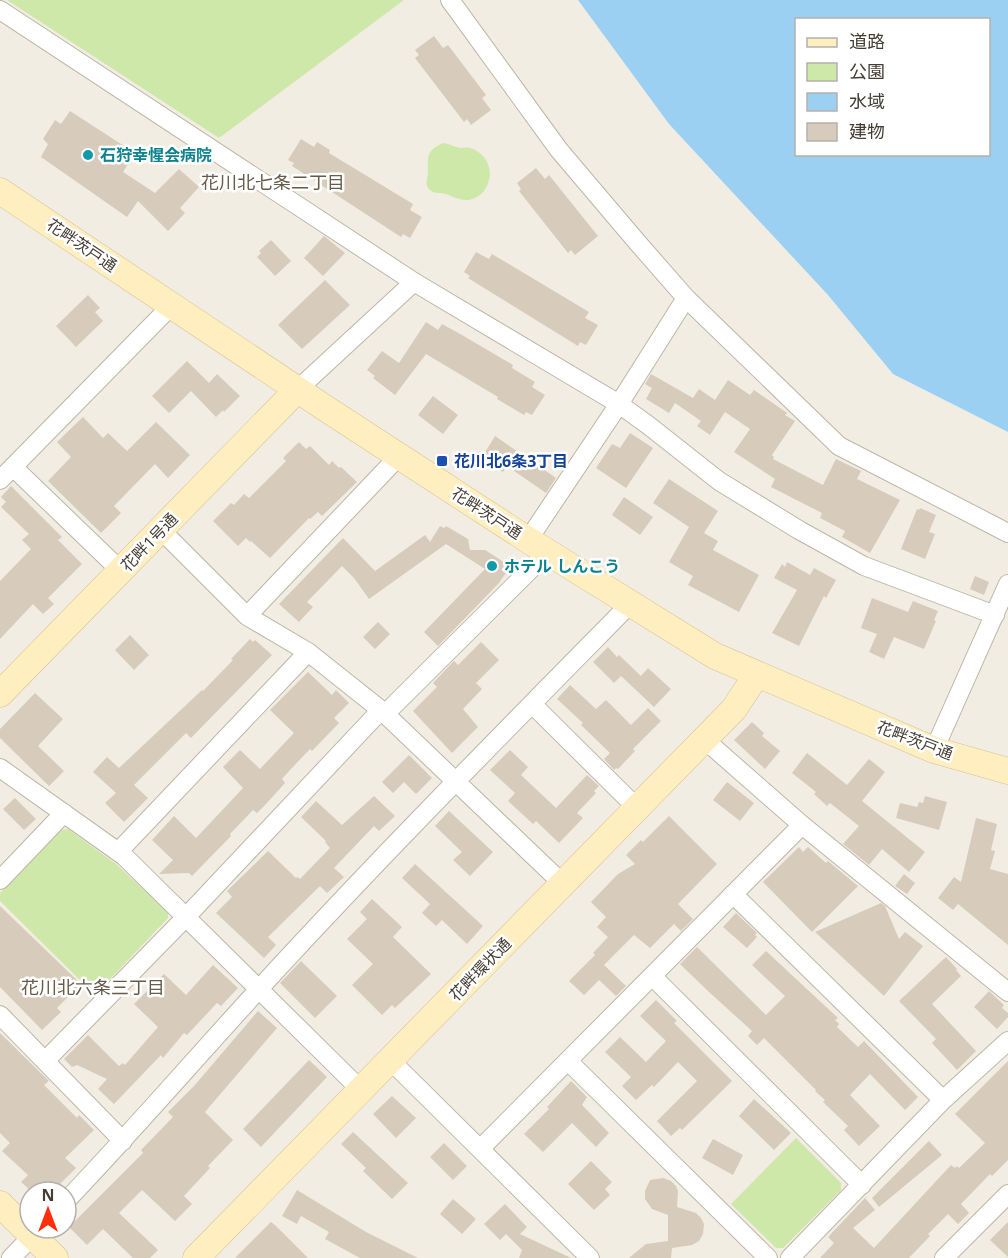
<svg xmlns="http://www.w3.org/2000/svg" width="1008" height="1258" font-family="'Noto Sans','Noto Sans JP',sans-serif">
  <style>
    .green { fill: #cde8a9 }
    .water { fill: #9cd0f2; fill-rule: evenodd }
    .building { fill: #d7cbbb }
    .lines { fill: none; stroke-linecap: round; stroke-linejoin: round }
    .street-casing { stroke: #beb5a5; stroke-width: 20 }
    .secondary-casing { stroke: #d4c190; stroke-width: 27 }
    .street { stroke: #fff; stroke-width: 18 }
    .secondary { stroke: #ffefc0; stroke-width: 26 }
    .culture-dot { fill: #0f9aa8; stroke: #fff; stroke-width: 2 }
    .transit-dot { fill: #1a4fb4; stroke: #fff; stroke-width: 2 }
    .labels { text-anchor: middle; stroke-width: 5; stroke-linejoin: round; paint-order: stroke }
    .culture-label { font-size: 16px; font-weight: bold; fill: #0d838f; stroke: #fff; text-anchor: start }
    .street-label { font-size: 16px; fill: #443d33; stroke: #fff }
    .transit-label { font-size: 16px; font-weight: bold; fill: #164399; stroke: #fff; text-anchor: start }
    .neighbourhood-label { font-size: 18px; fill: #675b4a; stroke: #fff }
  </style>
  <rect width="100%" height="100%" fill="#f2ede3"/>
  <path class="green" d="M7 0H404L219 138Z
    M443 143C450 144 454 147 461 148 464 148 467 147 470 148 482 151 490 162 490 175 489 183 486 190 480 195 468 204 458 199 446 194 440 192 434 195 429 189 424 183 428 179 428 172 428 156 426 151 443 143Z
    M68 829 116 864 168 912V918L95 995 0 901V893L59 830Z
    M796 1138 841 1183V1190L783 1248H776L731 1204Z"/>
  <path class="water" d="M578 0H1008V432L893 374 828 295 669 124ZM796 20H988V154H796Z"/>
  <path class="building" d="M434 36 443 48 448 45 486 95 482 98 491 110 471 125 467 119 464 122 415 58 419 55 415 50Z
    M70 111 135 153 123 172 155 193 179 169 199 187 180 208 185 213 168 231 138 201 127 217 41 157 48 144 43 139 55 120 61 124Z
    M301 139 314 147 317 142 330 150 329 153 413 204 410 210 422 217 410 238 403 234 401 237 292 166 294 163 288 160Z
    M536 168 545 179 549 175 598 236 575 255 571 250 568 253 519 191 521 189 517 183Z
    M324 236 345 253 323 276 304 258Z
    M271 240 291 261 275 276 257 257 261 253 259 251Z
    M476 252 489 259 492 254 589 312 585 318 598 325 586 345 580 342 578 346 468 278 470 276 464 272Z
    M325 280 350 305 302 349 278 325Z
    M88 295 100 308 95 312 103 321 76 347 56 326Z
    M426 322 438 330 442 324 462 335 513 365 512 368 535 382 532 387 545 395 532 415 526 412 524 415 497 399 498 397 426 354 395 395 373 378 375 376 367 370 382 351 399 363Z
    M187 361 209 383 217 374 240 396 224 412 223 410 216 417 191 391 169 413 152 396Z
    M651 374 693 398 699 389 715 400 728 380 750 395 754 390 787 413 785 415 795 421 772 455 774 457 773 459 823 485 836 459 861 471 857 479 900 500 870 553 842 537 845 531 820 518 822 513 771 487 775 479 734 452 750 429 725 412 710 435 697 426 701 421 675 403 669 413 646 399 652 388 645 384Z
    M433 396 458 415 443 434 418 415Z
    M83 417 103 438 108 433 127 451 156 422 190 455 168 478 155 464 114 506 121 513 101 533 48 481 71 457 57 442Z
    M630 433 653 448 626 488 596 468 612 444 620 448Z
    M495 436 556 478 546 493 507 466 503 472 481 459Z
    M299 442 306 449 310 446 329 465 332 461 339 468 341 467 357 482 322 516 318 512 310 519 309 518 270 558 251 541 250 542 246 538 238 546 213 521 231 503 234 505 244 494 249 498 286 461 283 458Z
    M669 479 718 511 704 533 718 541 713 550 759 575 739 612 688 585 693 576 669 562 689 527 653 503Z
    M11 486 62 537 58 540 82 564 48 598 54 604 43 614 33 604 0 639V581L31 549 22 540 29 534 1 507 6 502 1 497Z
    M624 497 653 517 640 535 612 515Z
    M920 508 936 515 929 532 935 534 925 559 901 549 917 509 919 510Z
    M440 526 444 528 446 526 468 539 470 550H485L507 564 505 567 508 570 499 583 438 646 424 632 485 569 446 544 369 599 354 578 342 566 307 602 313 607 299 622 279 604 343 538 375 571 425 535 430 542Z
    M787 562 810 575 814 568 836 580 826 598 824 596 799 646 772 633 797 590 774 578 782 564 785 567Z
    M975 576 989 582 984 595 970 589Z
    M872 598 908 612 913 601 938 611 934 620 936 621 924 649 894 637 884 659 869 652 877 634 861 628Z
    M378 622 390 634 375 649 363 637Z
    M130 635 149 655 134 670 115 650Z
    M250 639 253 642 255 640 272 655 191 738 186 733 134 785 148 798 124 822 105 803 116 793 93 772 107 757 119 768 202 690 203 691 233 660 231 659Z
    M481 642 499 660 476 683 482 689 463 709 478 727 452 753 413 711 437 687 433 683 452 663 454 661 458 665Z
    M608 647 617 657 619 655 641 676 648 668 671 689 654 707 621 676 614 683 593 662Z
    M308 672 332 695 336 690 349 703 334 718 339 723 312 751 310 749 290 770 282 779 285 783 266 804 257 813 253 810 230 834 231 836 192 876 189 873 159 874 173 860 152 840 174 816 196 838 229 803 243 788 223 767 240 750 260 769 294 733 270 710Z
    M570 685 596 709 606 700 631 725 648 708 661 721 633 749 635 751 618 769 616 768 614 770 604 759 610 753 581 725 583 723 557 699Z
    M35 693 63 719 38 746 64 771 49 786 0 738V729Z
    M752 722 764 733 762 736 780 751 765 769 734 740Z
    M510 750 528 767 521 775 556 808 587 775 599 786 594 791 596 793 577 813 583 818 559 843 536 821 533 824 508 801 515 793 490 770Z
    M807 753 847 785 869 759 885 772 862 801 925 852 909 872 882 849 869 865 843 844 859 826 830 803 827 806 814 794 816 792 792 773Z
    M409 755 432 778 416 794 404 782 393 793 382 782Z
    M727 782 754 803 740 821 713 800Z
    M374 796 395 816 379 831 374 826 334 868 344 877 327 893 320 886 268 937 276 945 264 958 216 913 232 897 227 891 268 851 296 878 298 877 300 879 330 848 325 842 326 841 301 817 316 801 342 825Z
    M925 796 947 802 939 830 896 818 900 803 917 807 919 802 923 803Z
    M15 798 36 819 24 830 3 809Z
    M449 811 493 852 470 876 453 860 462 852 435 826Z
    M669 816 717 864 678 904 693 919 681 931 674 924 650 948 634 935 604 965 626 986 616 996 599 980 584 995 569 981 595 955 593 953 608 937 597 927 606 917 591 902 618 874 635 864 626 855 641 840 643 842Z
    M976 818 997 824 991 850 995 851 990 869 1008 874V945L958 904 953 910 938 898 954 877 961 882Z
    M799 847 803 852 808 847 826 863 828 861 858 886 812 932 763 882Z
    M415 864 483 926 467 944 442 920 436 926 422 913 430 904 402 878Z
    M904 874 915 883 907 894 895 886Z
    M372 899 402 927 393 937 431 974 395 1008 392 1005 382 1015 352 985 373 964 347 939 367 919 360 912Z
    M881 903 885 906 899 939 905 932 923 946 884 996 815 932Z
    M0 906 81 984 57 1008 61 1012 42 1030 0 987Z
    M736 913 757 933 755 935 757 937 747 948 723 927Z
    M697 947 766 1015 785 996 752 965 766 951 838 1018 835 1020 839 1024 837 1027 858 1047 864 1041 918 1097 905 1110 870 1074 850 1095 880 1126 859 1146 844 1130 848 1126 823 1102 825 1100 815 1091 816 1090 764 1038 757 1045 748 1036 752 1031 709 992 680 964Z
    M946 957 957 969 956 970 961 976 932 1004 976 1051 957 1070 932 1043 936 1039 899 1001Z
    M301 961 337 996 315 1018 280 983Z
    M213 965 238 988 221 1006 217 1003 187 1035 184 1033 163 1058 161 1055 114 1104 98 1089 107 1079 77 1065 72 1067 64 1059 88 1035 119 1066 123 1063 125 1065 158 1027 134 1004 164 974 186 995Z
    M989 991 1004 1005 1002 1008 1008 1013V1017L997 1029 974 1007Z
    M656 1000 677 1021 674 1023 732 1081 682 1130 680 1128 671 1136 657 1121 697 1081 678 1062 654 1087 652 1085 636 1100 622 1086 631 1077 605 1052 620 1037 646 1062 666 1041 640 1016Z
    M258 1011 277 1028 205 1112 233 1140 208 1166 210 1168 184 1196 192 1204 175 1221 142 1190 119 1213 158 1250 150 1258H133L103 1229 87 1245 69 1227 143 1153 141 1150 173 1117 168 1112 194 1086Z
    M0 1033 49 1081 44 1085 77 1118 79 1115 94 1130 65 1158 76 1168 52 1192H32L21 1182 28 1175 2 1151 10 1143 0 1133Z
    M309 1060 327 1077 261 1147 243 1129Z
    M1008 1061V1160L992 1176 990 1174 961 1204 969 1213 958 1224 948 1214 928 1234 930 1236 909 1258H820L834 1243 828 1237 865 1198 875 1210 853 1228 874 1248 951 1165 955 1168 957 1166 959 1168 985 1143 955 1114Z
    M571 1081 587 1097 582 1105 609 1133 596 1147 572 1123 543 1152 524 1134 549 1109 547 1107Z
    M392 1096 416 1118 396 1138 373 1114Z
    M754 1099 791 1133 774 1150 739 1116Z
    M353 1132 408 1183 392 1199 363 1171 366 1168 341 1144Z
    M713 1139 743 1155 733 1175 702 1158Z
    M929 1141 942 1155 879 1207 872 1198Z
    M444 1143 467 1166 453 1180 430 1157Z
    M591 1161 612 1182 605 1189 610 1195 594 1210 568 1184Z
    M663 1178 671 1181 676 1186 678 1191 677 1207 696 1213 701 1218 704 1224 703 1234 699 1241 692 1245 672 1248 671 1258H629L646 1244 668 1241V1215L652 1209 645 1199V1191L650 1180Z
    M297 1190 366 1232 418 1258H360L325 1239 329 1232 301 1216 297 1224 282 1216Z
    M453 1199 476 1219 462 1234 440 1214Z
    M505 1204 527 1227 520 1234 571 1258H519L522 1250 506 1234 500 1240 484 1224Z
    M271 1222 276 1226 308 1258H235Z
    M1008 1222V1257L990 1240Z"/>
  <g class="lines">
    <defs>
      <path id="street" d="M450 0 559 150 637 242 686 298 839 446 1008 533
        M0 10 414 282 619 404 648 425 719 481 799 530 864 566 995 615
        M297 390 414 282
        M13 467 121 571
        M0 480 172 305
        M161 530 247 616 308 652 381 710 563 884
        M528 540 619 404 686 298
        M247 616 399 456
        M532 704 637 808
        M385 714 548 552
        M705 740 802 825 1008 992
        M934 750 1008 584
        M0 768 124 856 361 1090
        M118 852 308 652
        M0 880 64 813
        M733 894 943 1100
        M652 976 862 1185
        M0 1015 123 1141
        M390 1060 590 1258
        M45 1061 186 917 381 710
        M568 1061 768 1258
        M480 1149 802 825
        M66 1201C132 1132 194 1060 259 989 379 858 505 731 630 604
        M11 1258 40 1228
        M790 1258 943 1100 1008 1041
        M944 1258 1008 1194"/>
      <path id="secondary" d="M0 191 325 408 528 540 715 656 934 750 1008 771
        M0 694 297 390
        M0 1204 55 1258
        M196 1258 734 709 757 674"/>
    </defs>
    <use href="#street" class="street-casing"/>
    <use href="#secondary" class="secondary-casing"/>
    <use href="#street" class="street"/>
    <use href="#secondary" class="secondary"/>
  </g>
  <g class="culture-dot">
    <circle cx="88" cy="155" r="6"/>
    <circle cx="492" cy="566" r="6"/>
  </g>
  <rect class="transit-dot" x="436" y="455" width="12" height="12" rx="3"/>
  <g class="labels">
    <g class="culture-label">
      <text x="100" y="161">石狩幸惺会病院</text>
      <text x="504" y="572">ホテル しんこう</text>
    </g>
    <g class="street-label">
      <text transform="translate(82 245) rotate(34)" y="6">花畔茨戸通</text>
      <text transform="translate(487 513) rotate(33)" y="6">花畔茨戸通</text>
      <text transform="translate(149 542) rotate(-46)" y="6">花畔1号通</text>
      <text transform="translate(915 740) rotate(21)" y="6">花畔茨戸通</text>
      <text transform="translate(480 969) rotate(-46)" y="6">花畔環状通</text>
    </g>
    <g class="transit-label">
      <text x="454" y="467">花川北6条3丁目</text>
    </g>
    <g class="neighbourhood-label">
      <text x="273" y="189">花川北七条二丁目</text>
      <text x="93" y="994">花川北六条三丁目</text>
    </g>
  </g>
  <rect x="795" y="18" width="195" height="138" fill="#ffffff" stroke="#b4b1ad" stroke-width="1.5"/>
  <rect x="807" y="38" width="30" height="9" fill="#ffefc0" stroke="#b4b1ad" stroke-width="1.5"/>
  <text x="849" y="48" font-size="18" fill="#443d33">道路</text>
  <rect x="807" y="63" width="30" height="18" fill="#cde8a9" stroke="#b4b1ad" stroke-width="1.5"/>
  <text x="849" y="78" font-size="18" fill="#443d33">公園</text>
  <rect x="807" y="93" width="30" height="18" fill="#9cd0f2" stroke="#b4b1ad" stroke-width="1.5"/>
  <text x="849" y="108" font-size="18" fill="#443d33">水域</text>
  <rect x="807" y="123" width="30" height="18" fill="#d7cbbb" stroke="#b4b1ad" stroke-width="1.5"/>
  <text x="849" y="138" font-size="18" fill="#443d33">建物</text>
  <g transform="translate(48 1210)"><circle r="28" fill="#ffffff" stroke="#b4b1ad" stroke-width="1.5"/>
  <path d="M0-4.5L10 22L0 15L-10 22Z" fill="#ff2e0d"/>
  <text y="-9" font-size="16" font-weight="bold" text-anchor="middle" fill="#443d33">N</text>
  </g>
</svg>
